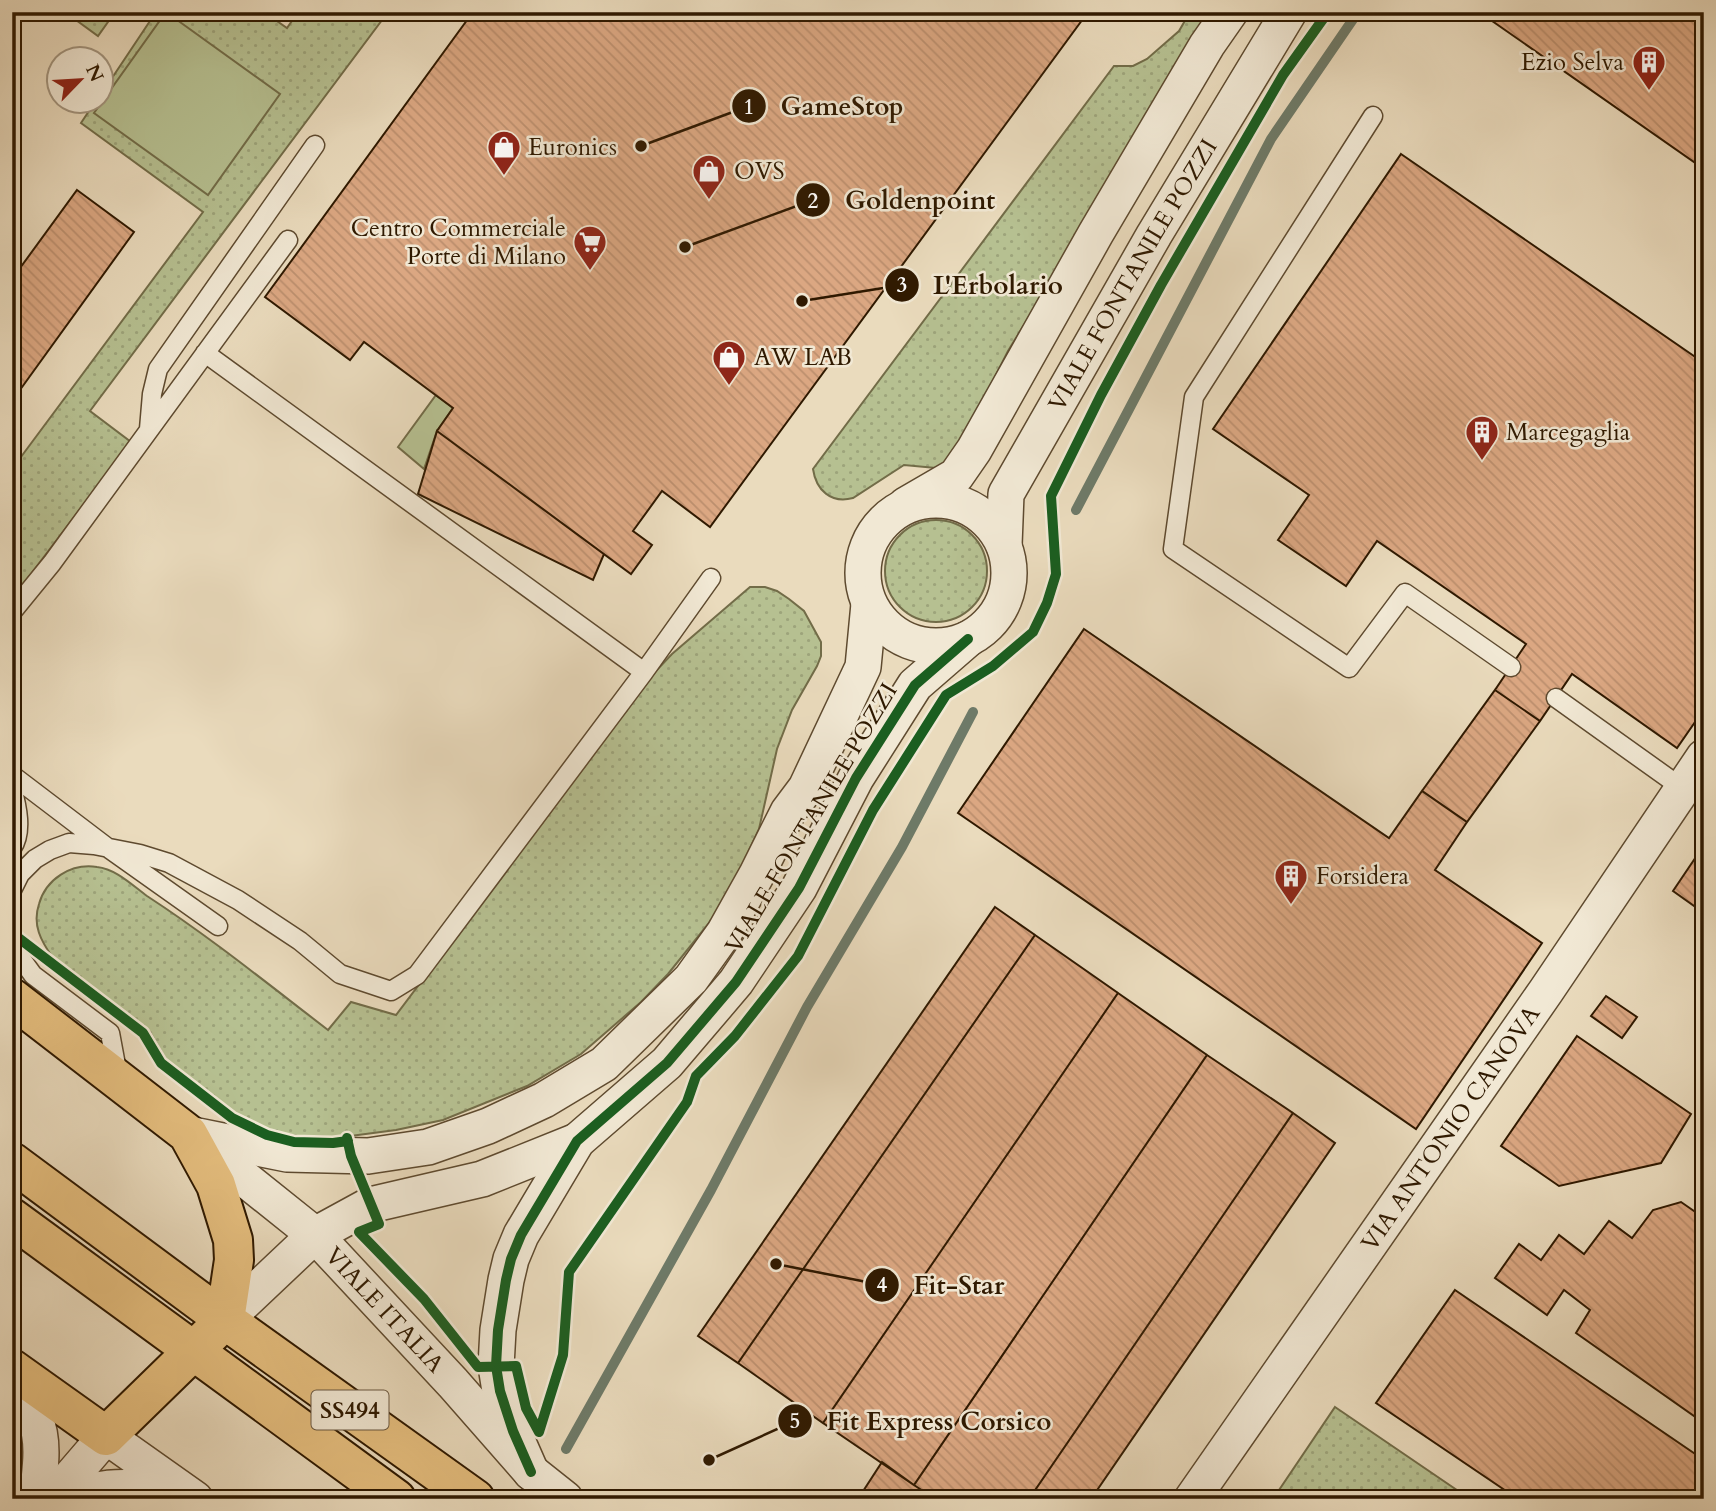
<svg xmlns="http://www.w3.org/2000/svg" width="1716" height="1511" font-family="Cardo,serif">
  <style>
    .grass { fill: url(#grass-dots); stroke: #726c48; stroke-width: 2 }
    .green { fill: #b6c091; stroke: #726c48; stroke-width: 2 }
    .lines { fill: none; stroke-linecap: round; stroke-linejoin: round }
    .stream { stroke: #6e7a68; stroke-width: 10 }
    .building { fill: url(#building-back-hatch); stroke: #2f1900; stroke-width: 2 }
    .lane-casing { stroke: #5e4a2f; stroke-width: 21 }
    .street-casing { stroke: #5e4a2f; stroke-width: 38 }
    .primary-casing { stroke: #2f1900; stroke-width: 42 }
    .lane { stroke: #f1e8d4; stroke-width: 18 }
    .street { stroke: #f1e8d4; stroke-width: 35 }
    .primary { stroke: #e5be7e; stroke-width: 38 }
    .cycleway-casing { stroke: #f1e8d4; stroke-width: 15 }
    .cycleway { stroke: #1b5e20; stroke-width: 10 }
    .labels { text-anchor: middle; stroke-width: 5; stroke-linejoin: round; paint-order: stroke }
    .shield { fill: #f1e8d4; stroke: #695740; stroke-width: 2 }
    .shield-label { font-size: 23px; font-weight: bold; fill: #2f1900 }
    .poi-label { font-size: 24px; fill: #2f1900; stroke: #f1e8d4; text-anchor: start }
    .street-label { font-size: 24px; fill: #2f1900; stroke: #f1e8d4 }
    .leader { fill: none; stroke: #2f1900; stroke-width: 2.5 }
    .callout-dot { fill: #2f1900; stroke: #f1e8d4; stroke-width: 2.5 }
    .mark-label { font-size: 21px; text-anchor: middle; font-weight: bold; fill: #fff }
    .callout-label { font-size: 26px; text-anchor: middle; font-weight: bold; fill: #2f1900; stroke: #f1e8d4; stroke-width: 5; stroke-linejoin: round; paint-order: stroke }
  </style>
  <defs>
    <pattern id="grass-dots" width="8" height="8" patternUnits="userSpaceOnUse" patternTransform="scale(1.75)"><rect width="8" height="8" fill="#b6c091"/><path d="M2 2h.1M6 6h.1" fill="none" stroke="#9da47b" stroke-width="1.8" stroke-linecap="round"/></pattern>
    <pattern id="building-back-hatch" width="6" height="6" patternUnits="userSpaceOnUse" patternTransform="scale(1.75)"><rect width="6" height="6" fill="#dba782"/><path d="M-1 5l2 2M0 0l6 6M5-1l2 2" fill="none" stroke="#bc8f6e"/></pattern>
  </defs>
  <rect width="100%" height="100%" fill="#eadbbd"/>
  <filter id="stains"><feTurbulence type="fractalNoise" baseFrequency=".00286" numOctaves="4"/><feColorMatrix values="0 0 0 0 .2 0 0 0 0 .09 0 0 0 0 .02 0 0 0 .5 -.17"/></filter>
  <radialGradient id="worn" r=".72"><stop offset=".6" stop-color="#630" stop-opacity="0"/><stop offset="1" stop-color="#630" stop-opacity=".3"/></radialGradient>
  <path class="grass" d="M65 12H115L98 36Z
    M156 12H264L287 28 298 12H388L90 411 131 442 12 599V469L203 212 81 123 95 102H102V93Z
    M1190 12H1217L1008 351 950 466 936 468 904 465 853 498C831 504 816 490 813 469L1114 66H1133L1147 59 1179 31Z
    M885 571a51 51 0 1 1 102 0a51 51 0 1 1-102 0Z
    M750 587H765L777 591 789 599 804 611 821 642V656L817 666 792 710 777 749 759 829 738 874 713 918 668 974 641 1002 581 1054 527 1086 443 1120 396 1130 320 1140 280 1133 252 1124 188 1082 168 1063 150 1032 53 958C41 941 32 925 39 904 46 879 71 863 97 867 116 869 132 885 147 896 210 937 268 984 328 1030L351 1002 396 1015 654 673 672 654Z
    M1335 1407 1470 1499H1273Z"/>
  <path class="green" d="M166 12 280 94 208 195 94 113Z
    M436 395 453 408 437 431 424 469 398 447Z"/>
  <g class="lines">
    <path class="stream" d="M1076 510 1271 139 1358 12
      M566 1449 711 1190 807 1007 902 847 973 712"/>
  </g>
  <path class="building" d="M473 12H1088L710 527 662 491 633 531 652 545 631 574 437 431 453 408 364 342 350 360 265 297Z
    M1488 12H1704V169L1485 16Z
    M1401 154 1704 363V709L1677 748 1572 674 1540 721 1495 690 1526 644 1377 541 1346 586 1278 540 1309 495 1213 429Z
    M77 190 134 232 12 401V279Z
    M437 431 604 554 593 580 418 494Z
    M1084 629 1389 838 1422 791 1467 822 1435 870 1542 943 1416 1129 958 813Z
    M1495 690 1540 721 1467 822 1422 791Z
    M1704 845V913L1673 891Z
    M995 907 1035 935 738 1363 698 1336Z
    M1035 935 1118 993 823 1423 738 1363Z
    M1118 993 1207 1055 914 1485 823 1423Z
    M1606 996 1637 1017 1622 1038 1591 1016Z
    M1577 1036 1691 1114 1661 1163 1559 1186 1501 1146Z
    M1207 1055 1293 1113 1029 1499H935L914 1485Z
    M1293 1113 1335 1143 1091 1499H1029Z
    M1681 1202 1704 1218V1423L1576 1333 1590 1310 1564 1290 1547 1315 1495 1278 1519 1244 1541 1260 1559 1235 1584 1254 1609 1221 1632 1238 1653 1210Z
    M1455 1290 1704 1460V1499H1518L1376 1403Z
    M882 1462 914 1485 935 1499H858Z"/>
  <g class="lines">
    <defs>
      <path id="lane" d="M1373 116 1194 397 1173 549 1349 668 1405 593 1511 667
        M205 353 644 672
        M149 429 152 394 158 369 315 145
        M12 612 52 563 288 240
        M1556 698 1682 788
        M12 775 108 848 218 926
        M12 788C17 806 23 832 12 848
        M12 890 20 874 35 859 50 850 69 843 94 845 140 854 169 863 238 900 300 941 340 974 391 991 417 975 644 672 711 578
        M12 946 33 975 110 1033 118 1076"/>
      <g id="street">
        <circle cx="936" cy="573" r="73"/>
        <path d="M906 505 956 476 974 450 1096 233 1207 45 1230 12"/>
        <path id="s1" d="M1004 545 1006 494 1154 235 1289 12"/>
        <path d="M188 1134 287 1154 368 1156 428 1147 488 1126 544 1100 604 1064 691 979 724 933 757 874 788 812 806 788 863 667 869 604"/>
        <path id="s2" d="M195 1139 315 1235 453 1383 531 1472 565 1499"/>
        <path d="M225 1320 315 1235 370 1205 482 1179 577 1141"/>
        <path d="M12 1380C47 1427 43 1443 37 1499"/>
        <path d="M531 1472 513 1431 500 1391 496 1366 498 1330 506 1280 511 1259 521 1235 577 1141 667 1063 736 982 799 888 856 778 915 685 968 639"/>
        <path d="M52 1499 106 1436 195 1499"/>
        <path d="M70 1499C106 1481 146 1488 184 1494"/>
        <path id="s3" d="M1192 1499 1546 991 1704 757"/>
      </g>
      <path id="primary" d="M12 998 188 1134 216 1185 233 1240 234 1260 225 1320 106 1436 12 1369
        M12 1162 225 1320 475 1499
        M12 1218 396 1499"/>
    </defs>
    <use href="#lane" class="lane-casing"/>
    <use href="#street" class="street-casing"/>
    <use href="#primary" class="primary-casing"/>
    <use href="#lane" class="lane"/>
    <use href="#street" class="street"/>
    <use href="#primary" class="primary"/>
    <defs>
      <path id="cycleway" d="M12 933 143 1033 161 1063 232 1118 267 1135 294 1142 333 1143 348 1141
        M347 1138 351 1156 379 1224 359 1232 424 1299 478 1367 516 1366 526 1408 539 1432
        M539 1432 563 1355 569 1272 687 1102 696 1076 735 1036 798 956 873 810 946 695 993 666 1033 632 1047 603 1056 574 1051 496 1101 395 1161 285 1283 75 1328 12
        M531 1472 513 1431 500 1391 496 1366 498 1330 506 1280 511 1259 521 1235 577 1141 667 1063 736 982 799 888 856 778 915 685 968 639"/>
    </defs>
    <use href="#cycleway" class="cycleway-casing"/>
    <use href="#cycleway" class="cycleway"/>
  </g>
  <defs>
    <symbol id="building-pin" viewBox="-11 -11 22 30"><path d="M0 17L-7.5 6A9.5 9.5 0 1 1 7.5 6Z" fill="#8f2418" stroke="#f1e8d4"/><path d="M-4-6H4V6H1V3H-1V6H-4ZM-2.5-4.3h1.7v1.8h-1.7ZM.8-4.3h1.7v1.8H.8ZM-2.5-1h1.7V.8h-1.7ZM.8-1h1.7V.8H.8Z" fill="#fff"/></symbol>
    <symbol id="shop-pin" viewBox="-11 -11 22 30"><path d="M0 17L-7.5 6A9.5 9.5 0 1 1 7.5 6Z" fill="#8f2418" stroke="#f1e8d4"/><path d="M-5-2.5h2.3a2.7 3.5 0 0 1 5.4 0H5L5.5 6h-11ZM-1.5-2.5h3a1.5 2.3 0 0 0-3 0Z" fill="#fff"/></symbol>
    <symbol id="supermarket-pin" viewBox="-11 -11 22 30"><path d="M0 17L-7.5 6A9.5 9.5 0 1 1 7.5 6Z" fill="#8f2418" stroke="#f1e8d4"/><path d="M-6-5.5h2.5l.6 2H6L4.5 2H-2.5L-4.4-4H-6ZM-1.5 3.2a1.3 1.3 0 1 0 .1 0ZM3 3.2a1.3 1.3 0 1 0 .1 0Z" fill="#fff"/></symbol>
  </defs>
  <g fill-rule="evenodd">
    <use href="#building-pin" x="1630" y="43" width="38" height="52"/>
    <use href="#shop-pin" x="485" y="128" width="38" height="52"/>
    <use href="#shop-pin" x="690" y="152" width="38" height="52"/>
    <use href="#supermarket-pin" x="571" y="223" width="38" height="52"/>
    <use href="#shop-pin" x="710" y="338" width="38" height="52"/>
    <use href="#building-pin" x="1463" y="413" width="38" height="52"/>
    <use href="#building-pin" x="1272" y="857" width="38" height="52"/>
  </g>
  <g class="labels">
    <rect class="shield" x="311.5" y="1390.5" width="77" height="39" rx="5"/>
    <g class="shield-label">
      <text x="350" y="1418">SS494</text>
    </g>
    <g class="poi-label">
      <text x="1624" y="70" text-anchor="end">Ezio Selva</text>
      <text x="528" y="155">Euronics</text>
      <text x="734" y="179">OVS</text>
      <text x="566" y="236" text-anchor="end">Centro Commerciale<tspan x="566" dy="28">Porte di Milano</tspan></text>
      <text x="754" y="365">AW LAB</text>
      <text x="1506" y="440">Marcegaglia</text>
      <text x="1316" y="884">Forsidera</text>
    </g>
    <g class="street-label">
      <text dy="8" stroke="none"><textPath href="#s1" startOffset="304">VIALE FONTANILE POZZI</textPath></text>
      <text transform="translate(811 818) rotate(-59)" y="8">VIALE FONTANILE POZZI</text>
      <text dy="8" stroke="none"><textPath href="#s3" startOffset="452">VIA ANTONIO CANOVA</textPath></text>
      <text dy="8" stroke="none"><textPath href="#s2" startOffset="256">VIALE ITALIA</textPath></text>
    </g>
  </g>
  <path class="leader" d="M641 146L749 106M685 247L813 200M802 301L902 285M776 1264L882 1285M709 1460L795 1421"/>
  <g class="callout-dot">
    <circle cx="641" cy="146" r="7"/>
    <circle cx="685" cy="247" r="7"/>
    <circle cx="802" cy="301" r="7"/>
    <circle cx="776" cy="1264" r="7"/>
    <circle cx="709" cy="1460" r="7"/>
    <circle cx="749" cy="106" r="18"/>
    <circle cx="813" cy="200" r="18"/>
    <circle cx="902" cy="285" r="18"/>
    <circle cx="882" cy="1285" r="18"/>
    <circle cx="795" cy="1421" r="18"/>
  </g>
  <g class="mark-label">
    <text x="749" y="114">1</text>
    <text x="813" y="208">2</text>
    <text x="902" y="292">3</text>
    <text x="882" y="1292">4</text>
    <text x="795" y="1428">5</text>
  </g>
  <g class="callout-label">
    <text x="842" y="115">GameStop</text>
    <text x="920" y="209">Goldenpoint</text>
    <text x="998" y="294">L'Erbolario</text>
    <text x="959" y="1294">Fit-Star</text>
    <text x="939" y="1430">Fit Express Corsico</text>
  </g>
  <rect width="1716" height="1511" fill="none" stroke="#eadbbd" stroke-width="42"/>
  <rect x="14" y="14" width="1688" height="1483" fill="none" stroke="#2f1900" stroke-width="3.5"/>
  <rect x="21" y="21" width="1674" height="1469" fill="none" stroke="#2f1900" stroke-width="2"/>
  <g transform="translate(80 80) rotate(65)"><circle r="33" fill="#f1e8d4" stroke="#a3957f" stroke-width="2"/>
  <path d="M0-5L12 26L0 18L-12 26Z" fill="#8f2418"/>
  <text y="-10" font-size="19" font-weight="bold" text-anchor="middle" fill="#2f1900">N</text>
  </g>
  <rect width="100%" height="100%" filter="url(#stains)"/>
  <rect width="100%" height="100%" fill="url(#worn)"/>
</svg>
